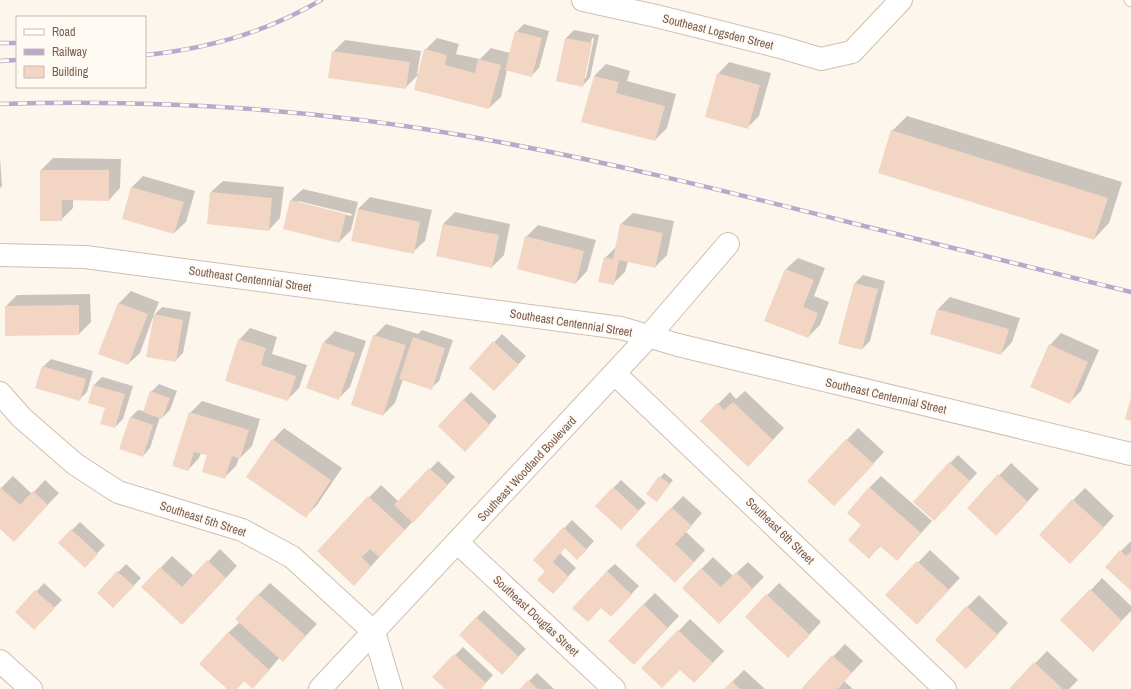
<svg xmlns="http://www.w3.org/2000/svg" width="1131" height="689" font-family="'Archivo Narrow',sans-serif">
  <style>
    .shadow { fill: #0003; fill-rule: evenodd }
    .building { fill: #f3d5c3 }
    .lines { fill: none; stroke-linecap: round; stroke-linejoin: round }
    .service-casing { stroke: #d1beb0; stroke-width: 13 }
    .minor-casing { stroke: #d1beb0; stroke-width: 24 }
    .service { stroke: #fff; stroke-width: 11 }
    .minor { stroke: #fff; stroke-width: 22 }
    .rail-casing { stroke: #b9a8c9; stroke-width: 4.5 }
    .rail { stroke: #fffaf3; stroke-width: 3; stroke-dasharray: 9; stroke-linecap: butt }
    .labels { text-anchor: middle; stroke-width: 4; stroke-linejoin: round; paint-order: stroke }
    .street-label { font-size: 12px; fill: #7a5c4d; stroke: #fffaf3 }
  </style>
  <rect width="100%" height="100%" fill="#fdf6ec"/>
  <path class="shadow" d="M524 24 549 31 539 68 531 76 507 70 501 97 489 108 419 74 405 88 333 52 345 40 421 51 417 74H419L425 50 437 38 459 44 456 54 480 59 491 48 510 53 516 32Z
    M574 30 599 35 590 78 582 86 557 81 566 38ZM592 38H594L586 78H583Z
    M729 62 771 73 759 116 747 128 718 74Z
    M606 64 630 71 627 81 676 94 667 128 655 140 594 76Z
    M907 116 1122 182 1109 223 1094 239 892 131Z
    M0 157 2 186 0 188Z
    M53 158 121 159 120 188 109 200 73 199V208L61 220 41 170Z
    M143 176 195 191 186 222 174 233 132 187Z
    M223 181 284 187 280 218 269 230 211 192Z
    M303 189 358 202 351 230 339 242 291 200ZM298 201 352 214 351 216 298 203Z
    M370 197 432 210 425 241 413 252 358 209Z
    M455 212 510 224 504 255 492 267 437 255 443 224Z
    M633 213 674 221 667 255 655 267 628 261 625 272 613 284 605 258 617 246 621 224Z
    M538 225 596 240 587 271 576 283 526 237Z
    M798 258 825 268 814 296 829 302 820 325 808 337 786 269Z
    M863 275 885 281 870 341 862 349 855 283Z
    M131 291 159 302 153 316 162 307 191 312 183 353 175 361 153 317 140 353 128 364 100 354 119 303Z
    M90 294 91 322 79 334 6 306 17 295Z
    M950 297 1020 318 1012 342 1001 354 931 333 938 309Z
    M386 324 418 334 422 330 453 340 439 381 431 388 403 379 395 403 383 415 374 336Z
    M250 328 277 337 272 354 307 365 299 388 287 400 239 340Z
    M335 331 366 341 350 387 338 399 324 342Z
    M1061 333 1099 350 1081 391 1069 403 1050 345Z
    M502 334 526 356 502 382 470 368Z
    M51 359 93 371 87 392 79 400 43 367Z
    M102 377 133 386 123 419 115 427 106 407 89 402 94 385Z
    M159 384 177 391 170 410 162 418 160 417 150 448 143 456 131 417 138 410 144 411 151 392Z
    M745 391 784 428 760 454 718 404 730 392 736 399Z
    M471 392 497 416 473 442 463 400Z
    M202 401 260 419 252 446 240 458H239L236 466 224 478 208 455 201 453 199 458 188 470 190 413Z
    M284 428 342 468 317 505 306 516 273 440Z
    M858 428 884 452 846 493 808 481Z
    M958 455 977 473 942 512 950 463Z
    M438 461 455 477 382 554 365 573 318 551 381 485 399 502Z
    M1011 463 1039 489 1008 523 968 508Z
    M664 473 673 480 657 501 647 494Z
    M13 476 32 494 45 480 59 493 25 528 0 527V489Z
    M881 476 932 521 897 560 881 546 869 557 862 525 869 488Z
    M621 480 646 503 629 521 596 506Z
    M1085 488 1114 516 1082 551 1073 500Z
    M683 496 702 513 686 532 705 550 687 570 636 545Z
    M572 520 594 541 585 551 565 547 560 553 576 568 560 585 534 560Z
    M80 522 105 545 92 559 59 543Z
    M1131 541V590L1121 551Z
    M220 549 237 566 194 612 142 587 172 556 194 576Z
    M930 550 960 578 928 612 887 595Z
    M713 557 733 576 748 562 764 577 719 623 683 588Z
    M126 564 141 578 121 599 98 593Z
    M615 564 639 586 618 608 607 571Z
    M1102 578 1131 606V611L1104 639 1091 590Z
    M44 583 62 600 42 620 17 612Z
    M270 583 317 624 283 660 280 657 264 676 245 680 236 689H229L228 633 240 622 258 595Z
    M779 583 821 622 800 645 746 617Z
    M655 593 679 616 645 652 643 605Z
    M979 595 1008 623 978 656 936 639Z
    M484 610 526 649 509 666 476 618Z
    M690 619 724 651 706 670 643 668Z
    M845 644 863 661 844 681 853 689H802Z
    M463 647 493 675 480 689H447L434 677Z
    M1047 651 1078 680 1069 689H1010Z
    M744 670 765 689H725Z
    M537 673 554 689H521Z"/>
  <path class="building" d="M515 31 542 38 532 77 505 70Z
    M565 38 592 43 583 87 556 81Z
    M424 49 447 55 445 65 475 73 478 59 501 65 489 109 414 90Z
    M332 51 410 62 406 89 328 78Z
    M717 73 760 85 748 129 705 117Z
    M594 76 619 82 616 93 665 106 655 141 581 122Z
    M891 130 1108 198 1094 240 878 173Z
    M40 170H109V201L62 200V221H40Z
    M131 187 184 202 174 234 122 219Z
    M210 192 272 198 269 231 207 224Z
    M290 200 346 214 339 243 283 229Z
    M358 209 420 222 414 254 351 241Z
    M443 224 499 235 492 268 436 256Z
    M620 224 663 233 655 268 619 260 614 285 598 282 604 257 613 259Z
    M525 236 584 251 576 284 517 269Z
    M785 269 814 280 803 307 818 313 808 338 764 321Z
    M854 283 878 289 862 350 838 344Z
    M118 303 148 314 128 365 98 354Z
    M79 305V335L5 336V306Z
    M937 309 1009 329 1001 355 930 334Z
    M154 314 183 320 176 362 146 357Z
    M373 335 406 345 383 416 351 405Z
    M413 337 445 348 432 390 399 379Z
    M238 339 266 348 261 365 296 376 288 401 225 381Z
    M493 341 519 365 494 391 469 368Z
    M323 342 355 353 339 400 306 388Z
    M1049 344 1088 362 1070 404 1030 387Z
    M42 366 86 379 80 401 35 388Z
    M93 385 125 394 115 428 100 424 105 408 88 403Z
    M150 391 170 398 162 419 143 412Z
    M1131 397V421L1125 419Z
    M463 399 490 425 465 452 438 426Z
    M733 402 773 440 748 467 700 421 717 403 724 410Z
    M189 412 249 430 240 459 232 456 225 479 202 472 207 455 194 452 188 471 172 466Z
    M130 417 153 425 143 457 119 449Z
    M272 439 331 480 306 518 246 477Z
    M846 439 874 464 834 506 807 481Z
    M949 462 970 481 934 521 913 502Z
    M429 468 448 485 413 523 394 505Z
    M998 474 1028 502 996 536 967 508Z
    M659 476 670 484 657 502 646 494Z
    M0 487 20 505 33 491 48 505 14 542 0 529Z
    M613 487 639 511 621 530 595 506Z
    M869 487 921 533 897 561 880 546 869 559 848 540 861 525 847 513Z
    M368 496 405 530 379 557 370 549 362 557 371 567 354 586 317 551Z
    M1072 499 1104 528 1070 564 1039 535Z
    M671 507 692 526 675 544 694 562 675 583 635 545Z
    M563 527 587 550 577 560 565 548 553 562 569 577 553 594 537 580 545 571 533 560Z
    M71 529 98 554 85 568 58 543Z
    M1120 550 1126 556 1131 551V591L1105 567Z
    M207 560 226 578 182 625 141 587 160 567 182 587Z
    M917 561 949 590 917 625 885 595Z
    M701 568 721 587 736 572 753 589 719 624 682 588Z
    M117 571 134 586 113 608 97 593Z
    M607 571 632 595 611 617 601 608 588 622 572 608Z
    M1090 589 1122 621 1093 652 1060 620Z
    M35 590 55 608 34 630 15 612Z
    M258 594 306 636 283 662 235 619Z
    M766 594 810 635 788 658 745 617Z
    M643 604 668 628 634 665 608 641Z
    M966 606 998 635 966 669 935 640Z
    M476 617 519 657 502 675 459 635Z
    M678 630 713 663 694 683 680 670 662 688 641 668Z
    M228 632 269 670 253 689 244 681 237 689H227L199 664Z
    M454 654 486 683 481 689H445L432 677Z
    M832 655 852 673 838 689H801Z
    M1034 662 1063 689H1009Z
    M528 680 538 689H520Z
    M732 681 740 689H724Z"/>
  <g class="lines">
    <defs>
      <path id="service" d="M1130 0 1131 1"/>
      <path id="minor" d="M583 0 656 16 780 47 821 59 852 52 901 0
        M0 255 85 257 621 328 678 345 1131 454
        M615 374 945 689
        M0 393 22 418 75 464 118 492 242 530 292 557 374 632 391 689
        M458 543 614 689
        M0 661 31 689
        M320 689 649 336 728 244"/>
    </defs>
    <use href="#service" class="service-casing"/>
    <use href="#minor" class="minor-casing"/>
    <use href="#service" class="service"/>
    <use href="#minor" class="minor"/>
    <defs>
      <path id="rail" d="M0 43H17
        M145 55C207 49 267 32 321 0
        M0 61 17 60
        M0 104C157 99 318 109 472 137 602 160 729 192 856 224 947 247 1039 269 1131 292"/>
    </defs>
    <use href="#rail" class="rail-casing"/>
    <use href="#rail" class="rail"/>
  </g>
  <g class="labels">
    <g class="street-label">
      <text transform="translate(718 32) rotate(14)" y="4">Southeast Logsden Street</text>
      <text transform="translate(250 279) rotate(8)" y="4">Southeast Centennial Street</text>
      <text transform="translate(571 323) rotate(9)" y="4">Southeast Centennial Street</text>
      <text transform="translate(886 396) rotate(13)" y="4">Southeast Centennial Street</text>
      <text transform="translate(527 469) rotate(-47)" y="4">Southeast Woodland Boulevard</text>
      <text transform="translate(203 519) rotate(18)" y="4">Southeast 5th Street</text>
      <text transform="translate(780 531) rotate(44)" y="4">Southeast 6th Street</text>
      <text transform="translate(536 616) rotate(43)" y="4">Southeast Douglas Street</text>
    </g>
  </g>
  <rect x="16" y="16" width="130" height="72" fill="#fffaf3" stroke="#cabbb1"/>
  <rect x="24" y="29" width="20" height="6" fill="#ffffff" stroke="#cabbb1"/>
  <text x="52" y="36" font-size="12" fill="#7a5c4d">Road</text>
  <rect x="24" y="49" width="20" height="6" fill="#b9a8c9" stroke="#cabbb1"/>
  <text x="52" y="56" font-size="12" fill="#7a5c4d">Railway</text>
  <rect x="24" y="66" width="20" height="12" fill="#f3d5c3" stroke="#cabbb1"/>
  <text x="52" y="76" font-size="12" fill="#7a5c4d">Building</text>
</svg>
